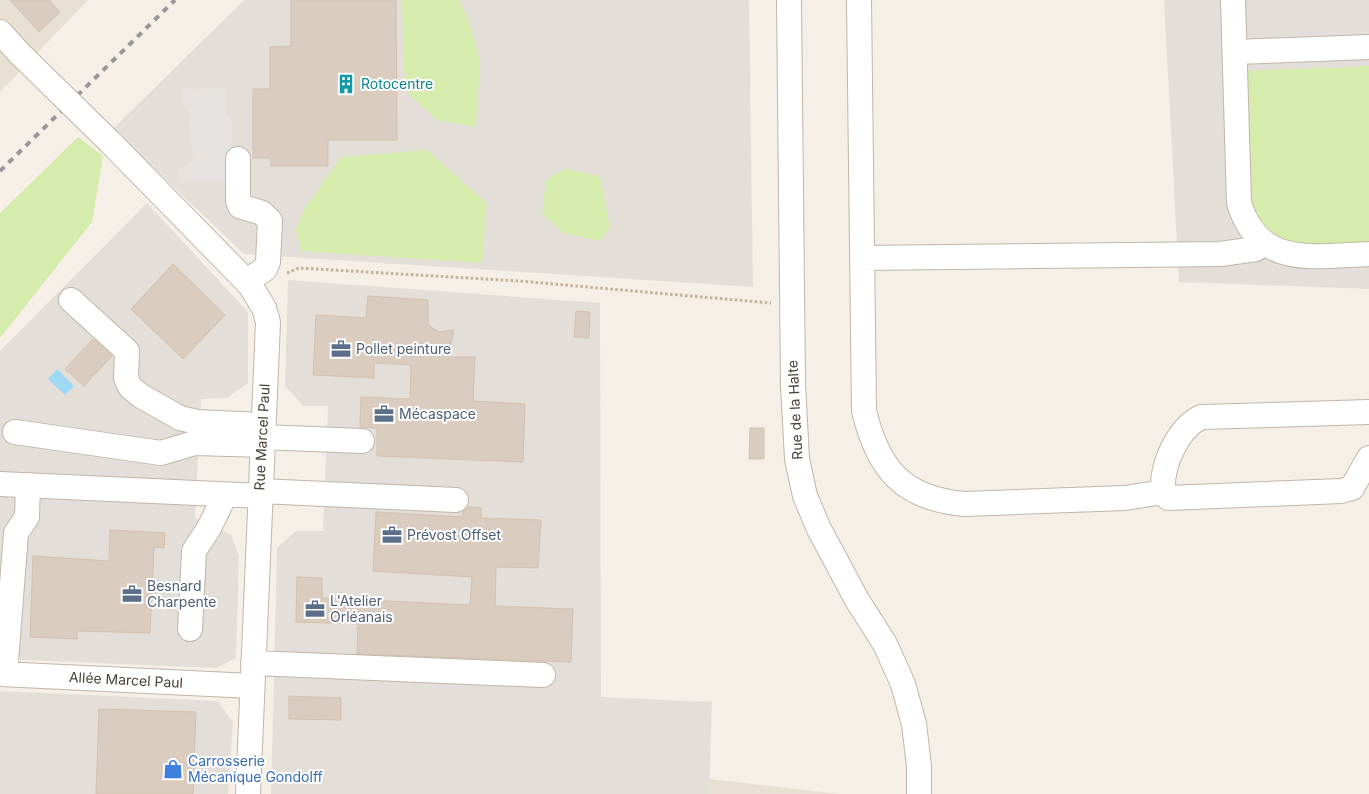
<svg xmlns="http://www.w3.org/2000/svg" width="1369" height="794" font-family="Inter,sans-serif">
  <style>
    .residential { fill: #e9e0d4 }
    .industrial { fill: #e4ded8 }
    .green { fill: #d5ecac }
    .parking { fill: #e5e2df }
    .water { fill: #9edaf6 }
    .building { fill: #daccbe; stroke: #d3c1ae }
    .lines { fill: none; stroke-linecap: round; stroke-linejoin: round }
    .minor-casing { stroke: #c1b6a8; stroke-width: 26 }
    .path { stroke: #c4b098; stroke-width: 3; stroke-dasharray: 2.5 2.5; stroke-linecap: butt }
    .minor { stroke: #fff; stroke-width: 24 }
    .rail { stroke: #979797; stroke-width: 4; stroke-dasharray: 6 6; stroke-linecap: butt }
    .minor-bridge-casing { stroke: #c1b6a8; stroke-width: 26; stroke-linecap: butt }
    .minor-bridge { stroke: #fff; stroke-width: 24 }
    .labels { text-anchor: middle; stroke-width: 4; stroke-linejoin: round; paint-order: stroke }
    .culture-label { font-size: 14px; fill: #0d838f; stroke: #fff; text-anchor: start }
    .service-label { font-size: 14px; fill: #4e5e75; stroke: #fff; text-anchor: start }
    .street-label { font-size: 14px; fill: #483f35; stroke: #fff }
    .shop-label { font-size: 14px; fill: #366cbe; stroke: #fff; text-anchor: start }
  </style>
  <rect width="100%" height="100%" fill="#f5efe7"/>
  <path class="residential" d="M0 0H88L0 92Z
    M709 779 839 794H709Z"/>
  <path class="industrial" d="M244 0H749L753 287 244 254 113 129Z
    M1164 0H1369V289L1179 282Z
    M147 203 248 312V383L227 398 201 399 195 518 231 535 239 556 236 658 216 668 0 659V351Z
    M288 280 600 303 601 697 712 702 709 794H271L277 548 296 531H323L328 406H304L285 386Z
    M0 691 218 701 233 722 228 794H0Z"/>
  <path class="green" d="M402 0H459L469 21 480 61 476 127 437 120 409 94 404 68Z
    M1369 66V245L1301 248 1262 232 1249 210 1242 71Z
    M78 137 103 156 92 222 0 338V213Z
    M427 150 487 203 482 263 301 251 296 230 305 208 341 157Z
    M564 169 600 176 610 228 600 241 563 233 542 213 546 180Z"/>
  <path class="parking" d="M226 88V112L232 121 231 181 179 182V169L193 160 189 119 191 113 183 104V89Z"/>
  <path class="water" d="M57 369 74 386 65 395 48 379Z"/>
  <path class="building" d="M10 0H49L60 12 39 32Z
    M291 0H396L397 140H328V166H271V158H253V89H270V47L291 46Z
    M173 264 225 315 183 359 131 309Z
    M368 296 428 300V325L439 332 454 330 448 357H475L473 401 525 404 523 462 377 456V428L360 427 361 397 410 399 411 365 374 363V378L313 375 316 315 366 318Z
    M576 311 590 312 589 338 574 337Z
    M93 339 112 356 84 386 65 369Z
    M750 428H764V459H749Z
    M468 507 481 508V518L541 520 538 568 496 567 495 606 573 609 571 662 357 654 358 624 296 622 297 577 322 578V598L470 605 472 577 373 571 376 512 462 517 463 512Z
    M110 530 165 533 164 548 154 547 150 633 77 631V639L30 637 33 556 109 561Z
    M289 696 341 698V720L289 719Z
    M99 709 196 712 193 794H96Z"/>
  <g class="lines">
    <defs>
      <path id="minor" d="M789 0 793 385 797 459 805 496 819 529 857 600 885 644 903 684 914 724 919 766V794
        M859 0 864 411C878 469 903 499 965 504L1125 498 1163 492
        M1233 0 1239 203C1259 269 1314 256 1369 254
        M0 32 20 54
        M1235 52 1369 47
        M110 142 250 285 264 308 268 322 248 794
        M238 159V201L240 206 262 213 270 221 268 262 265 269 246 281
        M862 258 1220 254 1256 249 1262 242
        M71 300 127 351 126 378 130 387 141 396 180 418 197 422 263 425
        M1369 412 1201 417C1177 429 1161 466 1163 492L1168 498 1341 491 1352 488 1369 458
        M15 432 161 453 194 443 262 445
        M262 437 362 441
        M0 484 260 496
        M260 491 456 500
        M190 629 194 551 209 528 225 495
        M253 663 543 675
        M0 674 252 686
        M5 674 16 533 27 517 28 485"/>
    </defs>
    <use href="#minor" class="minor-casing"/>
    <path class="path" d="M287 273 299 268 519 281 771 303"/>
    <use href="#minor" class="minor"/>
    <path class="rail" d="M0 171 175 0"/>
    <defs>
      <path id="minor-bridge" d="M20 54 110 142"/>
    </defs>
    <use href="#minor-bridge" class="minor-bridge-casing"/>
    <use href="#minor-bridge" class="minor-bridge"/>
  </g>
  <defs>
    <symbol id="building-bare" viewBox="-9 -9 18 18"><path d="M-4-6H4V6H1V3H-1V6H-4ZM-2.5-4.3h1.7v1.8h-1.7ZM.8-4.3h1.7v1.8H.8ZM-2.5-1h1.7V.8h-1.7ZM.8-1h1.7V.8H.8Z" fill="#0f9aa8" stroke="#fff" stroke-width="2.5" paint-order="stroke"/></symbol>
    <symbol id="office-bare" viewBox="-9 -9 18 18"><path d="M-6-3h4V-5.5h4V-3h4V5H-6ZM-1-4.5V-3h2v-1.5ZM-6 0V1H6V0Z" fill="#5c6f8a" stroke="#fff" stroke-width="2.5" paint-order="stroke"/></symbol>
    <symbol id="shop-bare" viewBox="-9 -9 18 18"><path d="M-5-2.5h2.3a2.7 3.5 0 0 1 5.4 0H5L5.5 6h-11ZM-1.5-2.5h3a1.5 2.3 0 0 0-3 0Z" fill="#3f7fe0" stroke="#fff" stroke-width="2.5" paint-order="stroke"/></symbol>
  </defs>
  <g fill-rule="evenodd">
    <use href="#building-bare" x="332" y="70" width="28" height="28"/>
    <use href="#office-bare" x="327" y="335" width="28" height="28"/>
    <use href="#office-bare" x="370" y="400" width="28" height="28"/>
    <use href="#office-bare" x="378" y="521" width="28" height="28"/>
    <use href="#office-bare" x="118" y="580" width="28" height="28"/>
    <use href="#office-bare" x="301" y="595" width="28" height="28"/>
    <use href="#shop-bare" x="159" y="755" width="28" height="28"/>
  </g>
  <g class="labels">
    <g class="culture-label">
      <text x="361" y="89">Rotocentre</text>
    </g>
    <g class="service-label">
      <text x="356" y="354">Pollet peinture</text>
      <text x="399" y="419">Mécaspace</text>
      <text x="407" y="540">Prévost Offset</text>
      <text x="147" y="591">Besnard<tspan x="147" dy="16">Charpente</tspan></text>
      <text x="330" y="606">L'Atelier<tspan x="330" dy="16">Orléanais</tspan></text>
    </g>
    <g class="street-label">
      <text transform="translate(795 410) rotate(-93)" y="5">Rue de la Halte</text>
      <text transform="translate(262 437) rotate(-87)" y="5">Rue Marcel Paul</text>
      <text transform="translate(126 680) rotate(3)" y="5">Allée Marcel Paul</text>
    </g>
    <g class="shop-label">
      <text x="188" y="766">Carrosserie<tspan x="188" dy="16">Mécanique Gondolff</tspan></text>
    </g>
  </g>
</svg>
